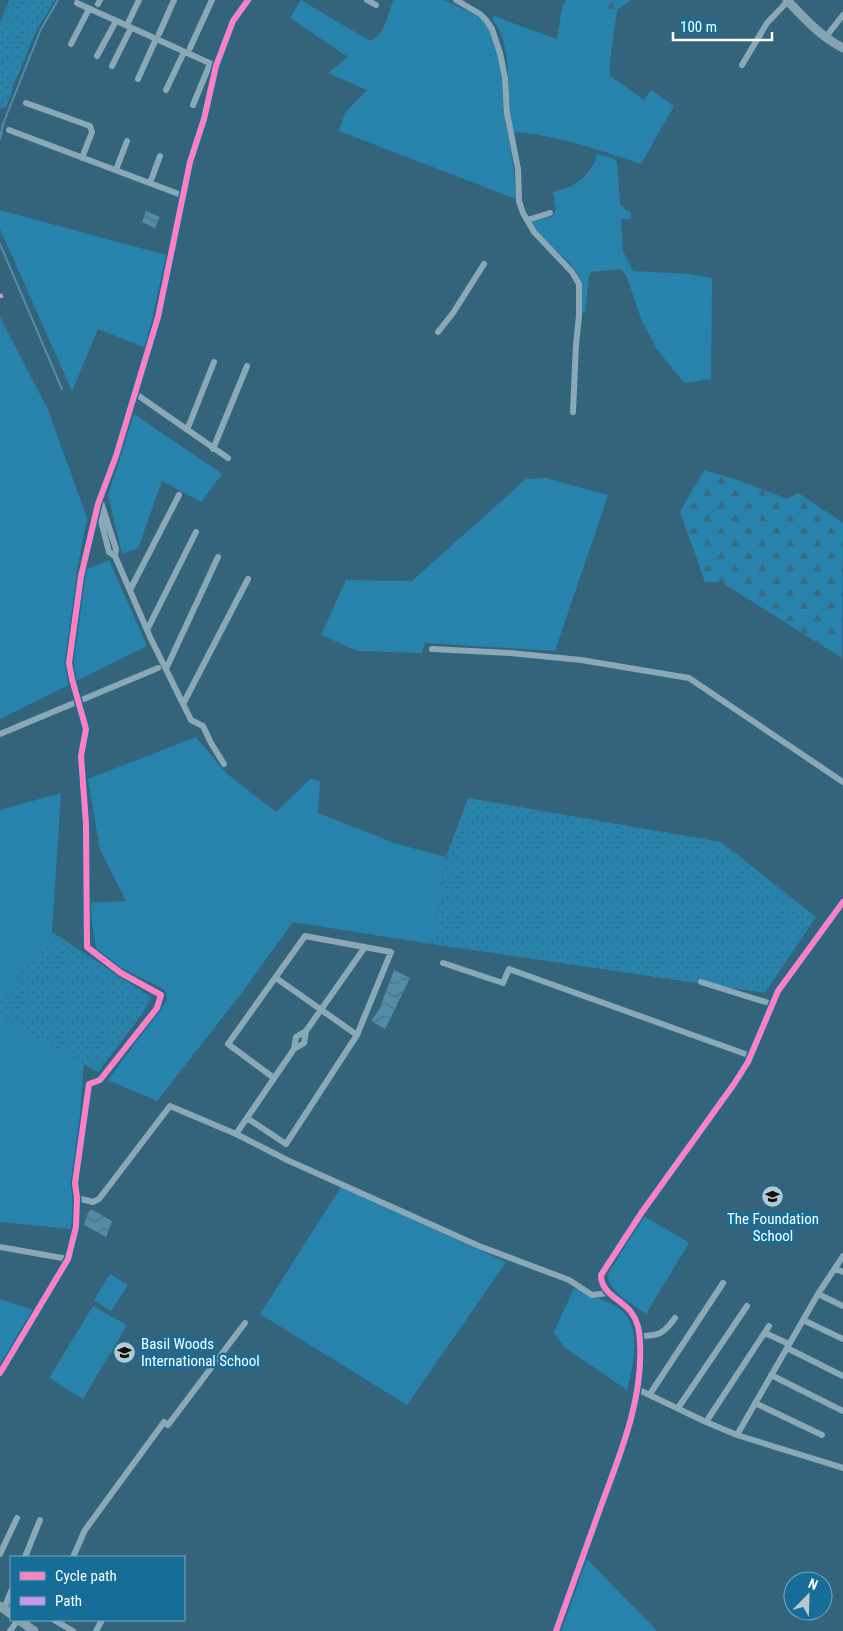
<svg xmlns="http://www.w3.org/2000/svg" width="843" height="1631" font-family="'Roboto Condensed',sans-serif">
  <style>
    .grass { fill: #2883ac }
    .forest { fill: url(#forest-firs) }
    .park { fill: url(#park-dots) }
    .water { fill: url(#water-waves) }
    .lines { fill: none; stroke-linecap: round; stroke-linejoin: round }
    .stream { stroke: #528ca8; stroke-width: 2 }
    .street { stroke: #8ba8b6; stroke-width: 6 }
    .secondary { stroke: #85a3b1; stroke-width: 9 }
    .quiet { stroke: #d193ec; stroke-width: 5; stroke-dasharray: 10 5; stroke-linecap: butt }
    .cycleway-casing { stroke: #166e98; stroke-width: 9 }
    .cycleway { stroke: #ff80c0; stroke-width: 6 }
    .labels { text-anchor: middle; stroke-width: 5; stroke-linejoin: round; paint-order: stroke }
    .poi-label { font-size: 15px; fill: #fff; stroke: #166e98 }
  </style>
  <defs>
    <pattern id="forest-firs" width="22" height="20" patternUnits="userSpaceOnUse" patternTransform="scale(1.25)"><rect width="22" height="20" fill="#2883ac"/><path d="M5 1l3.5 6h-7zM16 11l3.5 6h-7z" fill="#386a81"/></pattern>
    <pattern id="park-dots" width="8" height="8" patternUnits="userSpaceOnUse" patternTransform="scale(1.25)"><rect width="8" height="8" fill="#2883ac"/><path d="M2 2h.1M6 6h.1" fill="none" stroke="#386a81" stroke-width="1.8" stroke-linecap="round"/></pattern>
    <pattern id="water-waves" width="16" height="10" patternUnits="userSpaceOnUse" patternTransform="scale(1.25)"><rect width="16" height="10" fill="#528ca8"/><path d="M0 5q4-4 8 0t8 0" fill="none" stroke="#507283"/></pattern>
  </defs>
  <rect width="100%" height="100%" fill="#33647b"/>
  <path class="grass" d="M301 0 370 41C387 33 386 15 394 0H444L474 14 483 21 491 32 494 39 504 80V110L514 170 516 199 339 131 345 113 367 90 328 73 348 57 290 18Z
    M566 0H578L617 10 610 60V76L644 100 651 90 674 106 641 164C604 151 552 134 513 132 504 97 516 48 492 19L494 16C515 24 535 32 557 39L562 8Z
    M596 154 613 158 617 162 620 204 627 211 631 212 630 219H621L623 251 633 271 688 274 712 278 711 379 684 383 657 349 642 321 626 275 621 269 591 272 589 277 585 312 581 314C581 307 581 283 580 279 573 260 542 242 531 223L535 220 552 217 556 210 553 192C572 187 582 183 593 165 595 161 597 159 596 154Z
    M0 210 166 255 146 348 98 329 72 391 0 229Z
    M0 317 48 410 87 518 76 574 109 560 147 646 0 719Z
    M134 414 222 474 201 502 162 481 138 548 122 554 108 495Z
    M546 478 608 495 555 651 425 643 422 653 358 651 321 635 346 580 412 581 526 479Z
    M196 737 226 773 276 812 310 779 320 781 318 813 397 844 446 857 431 944 293 922 244 990 157 1101 108 1080 167 1000 165 990 120 967 96 949 89 903 126 901 100 850 88 779Z
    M61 793 52 932 0 1001V810Z
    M0 1018 84 1063 71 1229 0 1222Z
    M341 1187 506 1262 407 1405 260 1314Z
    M644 1216 689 1243 646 1314C633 1304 608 1292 608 1274Z
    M110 1274 128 1285 111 1311 94 1300Z
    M574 1288C589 1295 607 1300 620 1309 643 1327 633 1366 627 1390L564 1347 554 1332Z
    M0 1299 33 1310 0 1368Z
    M93 1306 127 1325 83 1399 49 1378Z
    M587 1559 657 1631H561Z"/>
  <path class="forest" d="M578 0H631L617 10Z
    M704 470 741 481 787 499 798 493 843 523 842 658 721 582H705L680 512Z"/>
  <path class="park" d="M9 0H55L37 29 18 75 12 88 13 89 6 107 0 108V23Z
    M468 798 721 842 816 917 765 993 431 944 446 857Z
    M52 932 151 997 143 1013 98 1072 0 1018V1001Z"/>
  <path class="water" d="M146 211 160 217 155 228 142 222Z
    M394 970 410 978 385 1029 371 1021 380 1008Z
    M91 1209 112 1221 106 1237 84 1225 88 1213Z"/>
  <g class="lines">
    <path class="stream" d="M0 139 3 124 41 29 58 0
      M0 244 62 389"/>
    <path class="street" d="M367 0 376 5
      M456 0 480 14 486 20 492 29 500 53 505 78 507 113 518 169 519 201 523 213 534 232 572 272 579 284V316L576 345 573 412
      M77 3 216 66
      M98 4 100 0
      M129 21 139 0
      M159 34 174 0
      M825 38 843 15
      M71 44 89 9
      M190 48 212 0
      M97 56 116 21
      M742 65 767 23 788 1
      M112 66 131 28
      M138 79 156 39
      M166 90 184 52
      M26 103 90 126 92 132 82 158
      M193 105 210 64
      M9 130 184 196
      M116 170 127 141
      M150 183 160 156
      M527 220 550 213
      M438 332 453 313 484 264
      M136 394 228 458
      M187 430 214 362
      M213 449 247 366
      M100 499 116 549 115 556 150 637 191 720 203 726 211 743 224 764
      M98 509 109 552 115 556
      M130 590 179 495
      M147 630 196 532
      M432 649 510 653 581 660 689 678 843 782
      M166 669 218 557
      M183 704 248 579
      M0 734 158 668
      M443 963 503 983 509 969 751 1056
      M276 978 357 1035
      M701 982 772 1004
      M294 1049 296 1037 306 1031
      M247 1118 286 1144 357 1035 391 952 305 936 228 1044 274 1078
      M236 1134 294 1049 304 1043 306 1031 365 947
      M77 1198 93 1202 99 1199 170 1106 236 1134 287 1160 479 1246 569 1280 592 1295 608 1293
      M0 1247 68 1259
      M836 1269 843 1272
      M818 1294 843 1306
      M803 1320 843 1339
      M765 1333 789 1344
      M640 1336C660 1336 664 1333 675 1318
      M787 1348 843 1376
      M0 1373 68 1259 76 1227 77 1198 75 1183 89 1084 100 1080 157 1008 161 995 121 973 87 947 86 824 81 756 86 729 72 679 69 663 81 576 98 504 116 456 158 317 190 162 204 119 216 66 233 21 248 0
      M771 1375 843 1411
      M637 1389 706 1422 737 1435 843 1468
      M650 1394 723 1283
      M755 1403 822 1435
      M678 1408 747 1306
      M706 1422 769 1326
      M737 1435 818 1294 843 1256
      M0 1554 17 1518
      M25 1557 40 1520
      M73 1557 85 1530 164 1422 168 1425 245 1323
      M4 1609 11 1591
      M54 1620 73 1631
      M10 1631 18 1620
      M96 1631 102 1620
      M556 1631C571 1589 586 1548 601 1506 620 1454 643 1400 640 1344 640 1333 638 1321 631 1312 621 1299 601 1294 601 1275L642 1212 734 1084 748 1062 778 991 843 902"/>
    <path class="secondary" d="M787 0C805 19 820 36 843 48
      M0 1606 11 1614
      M19 1620 34 1631"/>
    <path class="quiet" d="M0 294 1 298"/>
    <defs>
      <path id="cycleway" d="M0 1373 68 1259 76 1227 77 1198 75 1183 89 1084 100 1080 157 1008 161 995 121 973 87 947 86 824 81 756 86 729 72 679 69 663 81 576 98 504 116 456 158 317 190 162 204 119 216 66 233 21 248 0
        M556 1631C571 1589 586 1548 601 1506 620 1454 643 1400 640 1344 640 1333 638 1321 631 1312 621 1299 601 1294 601 1275L642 1212 734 1084 748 1062 778 991 843 902"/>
    </defs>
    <use href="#cycleway" class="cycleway-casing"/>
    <use href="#cycleway" class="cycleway"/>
  </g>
  <defs>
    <symbol id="school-disc" viewBox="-11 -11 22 22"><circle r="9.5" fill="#b8c9d1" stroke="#166e98"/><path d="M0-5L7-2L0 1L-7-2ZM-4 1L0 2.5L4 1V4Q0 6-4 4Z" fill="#111"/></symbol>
  </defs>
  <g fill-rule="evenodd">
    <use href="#school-disc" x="760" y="1184" width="25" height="25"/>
    <use href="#school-disc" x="112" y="1340" width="25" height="25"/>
  </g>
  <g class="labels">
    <g class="poi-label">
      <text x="773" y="1224">The Foundation<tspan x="773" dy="17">School</tspan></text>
      <text x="141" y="1349" text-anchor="start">Basil Woods<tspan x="141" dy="17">International School</tspan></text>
    </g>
  </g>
  <rect x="10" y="1556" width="175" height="65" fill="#166e98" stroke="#73a8c1"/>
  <rect x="20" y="1572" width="25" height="8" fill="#ff80c0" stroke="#73a8c1"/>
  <text x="55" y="1581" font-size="15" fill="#ffffff">Cycle path</text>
  <rect x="20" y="1597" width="25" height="8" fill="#d193ec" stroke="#73a8c1"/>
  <text x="55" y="1606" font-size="15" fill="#ffffff">Path</text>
  <g transform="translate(808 1596) rotate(23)"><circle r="24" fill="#166e98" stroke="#73a8c1"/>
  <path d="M0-4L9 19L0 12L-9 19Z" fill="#b8c9d1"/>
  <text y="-8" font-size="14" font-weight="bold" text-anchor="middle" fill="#ffffff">N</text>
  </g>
  <path d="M673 32v8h99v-8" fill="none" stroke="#ffffff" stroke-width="2.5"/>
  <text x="680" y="32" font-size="15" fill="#ffffff" stroke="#166e98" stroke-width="4" paint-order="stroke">100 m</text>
</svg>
